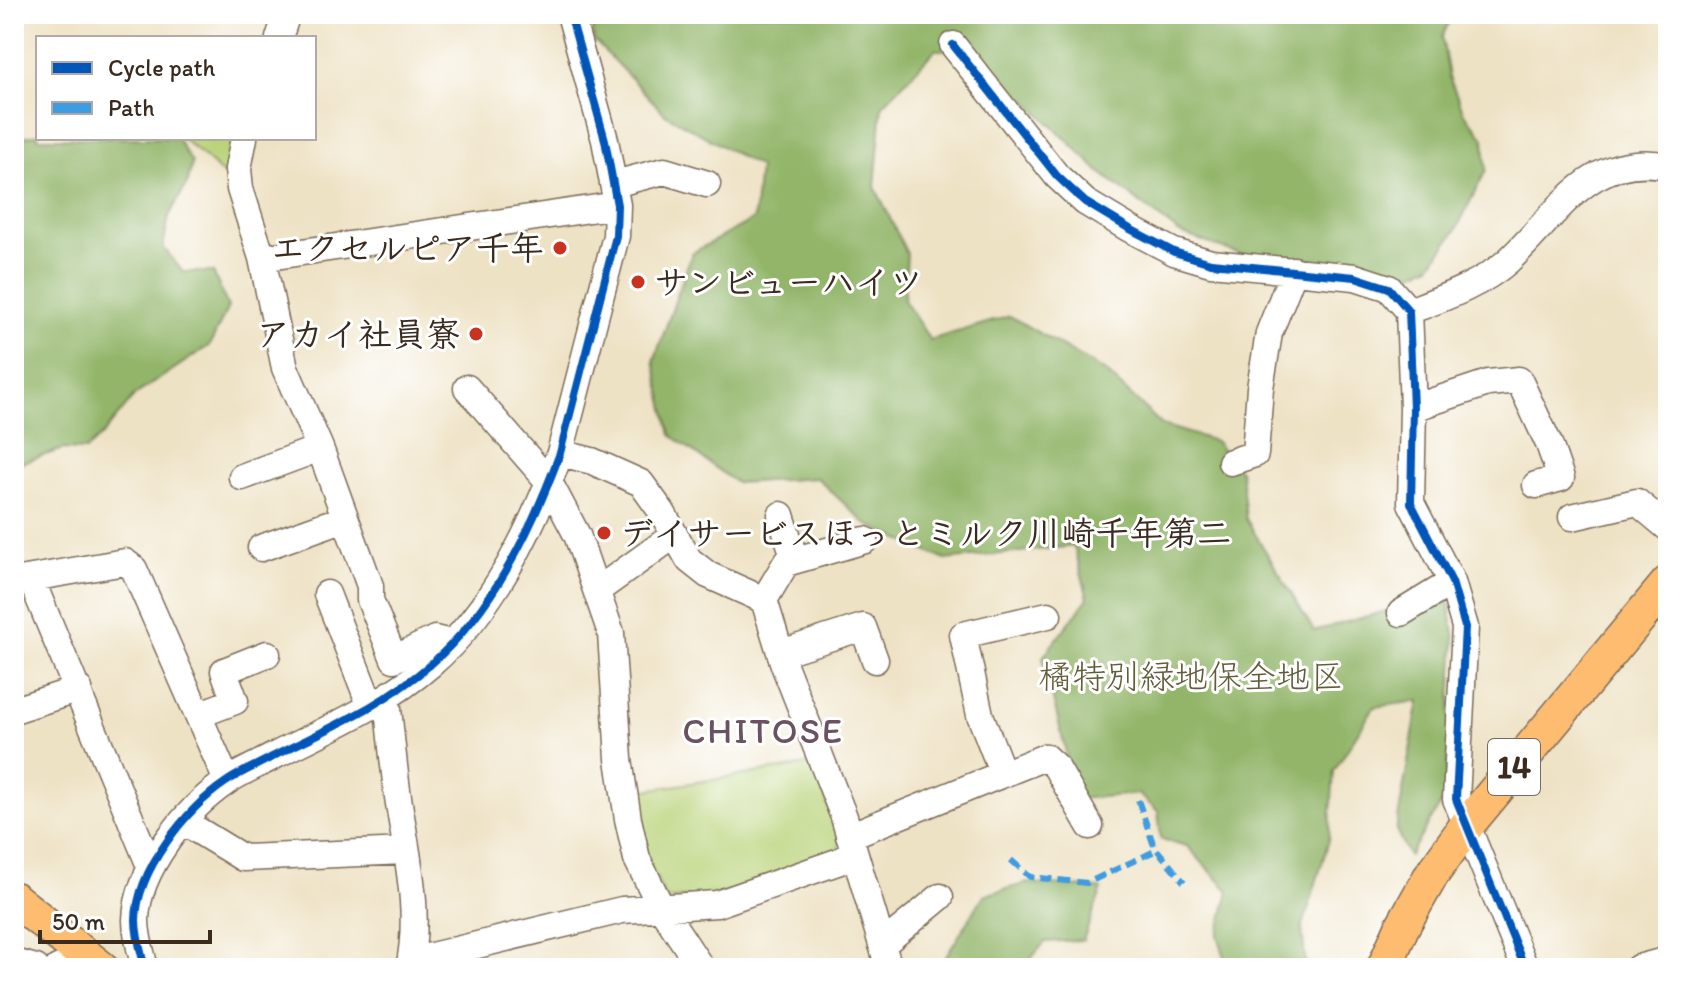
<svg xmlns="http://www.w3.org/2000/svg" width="1682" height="982" font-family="Itim,'Klee One',sans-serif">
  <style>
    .green { fill: #b9d379; stroke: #7a7e4c; stroke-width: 2 }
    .forest { fill: #92b569; stroke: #667044; stroke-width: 2 }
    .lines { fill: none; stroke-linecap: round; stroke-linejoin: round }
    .minor-casing { stroke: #7a6a58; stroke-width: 29 }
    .major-casing { stroke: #7a6a58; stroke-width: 37 }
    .minor { stroke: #fff; stroke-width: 26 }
    .major { stroke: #febc70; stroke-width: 34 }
    .quiet { stroke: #3f9ce0; stroke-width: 6; stroke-dasharray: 12 6; stroke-linecap: butt }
    .cycleway-casing { stroke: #fff; stroke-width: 13 }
    .cycleway { stroke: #0057b8; stroke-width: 8 }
    .poi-dot { fill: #c8321e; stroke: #fff; stroke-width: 3 }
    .labels { text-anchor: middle; stroke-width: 6; stroke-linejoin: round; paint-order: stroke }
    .shield { fill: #fff; stroke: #766a62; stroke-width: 2 }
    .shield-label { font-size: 32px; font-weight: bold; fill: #3b2a1e }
    .poi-label { font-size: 34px; font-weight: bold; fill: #3b2a1e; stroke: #fff; text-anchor: end }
    .park-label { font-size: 34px; fill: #615d39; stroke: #fff }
    .neighbourhood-label { font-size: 36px; letter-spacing: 2px; fill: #6a5260; stroke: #fff }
  </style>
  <rect width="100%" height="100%" fill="#fff"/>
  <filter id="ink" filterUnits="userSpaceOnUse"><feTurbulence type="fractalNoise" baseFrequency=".0125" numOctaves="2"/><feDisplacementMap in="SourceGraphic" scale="16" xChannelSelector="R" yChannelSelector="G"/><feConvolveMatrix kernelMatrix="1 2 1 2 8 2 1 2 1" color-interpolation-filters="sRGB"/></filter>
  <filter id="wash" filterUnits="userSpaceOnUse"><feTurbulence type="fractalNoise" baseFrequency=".006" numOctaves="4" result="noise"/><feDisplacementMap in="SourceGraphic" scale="32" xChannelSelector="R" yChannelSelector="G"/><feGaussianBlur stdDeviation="1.8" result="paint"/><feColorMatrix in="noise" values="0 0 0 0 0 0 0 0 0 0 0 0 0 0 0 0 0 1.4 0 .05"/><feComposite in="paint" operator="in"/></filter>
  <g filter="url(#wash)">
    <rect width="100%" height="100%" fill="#eee2c4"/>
    <path class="green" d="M182 138H236L225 176Z
      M813 764 841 843 835 853 714 897 666 899 646 857 633 792Z"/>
    <path class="forest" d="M589 14H1453L1442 37 1449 77 1464 113 1484 138 1486 170 1456 230 1431 265 1394 282 1242 255 1180 233 1101 173 974 50H935L882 106 875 187 907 254 904 300 930 340 1010 316 1106 372 1162 425 1215 441 1241 472 1246 519 1314 631 1447 594 1455 639 1445 797 1409 856 1396 830 1419 701 1374 707 1334 771 1329 840 1302 929 1306 968H1233L1227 964 1218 935 1229 891 1187 846 1161 839 1158 811 1138 794 1077 799 1043 657 1088 598 1074 546 945 560 866 524 817 478 736 483 671 435 654 361 692 253 754 219 759 167 665 114 594 40Z
      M38 134V138H174L178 140 192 163 188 182 169 216 163 247 183 272H213L228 307 210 345 135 395 104 433 86 450 64 449 14 465V139Z
      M1028 883 1102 889 1083 940 1045 942 1023 968H939L984 895Z"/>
  </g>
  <g filter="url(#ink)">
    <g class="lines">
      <defs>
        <path id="minor" d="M279 38 287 14
          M953 45 1057 176 1085 202 1130 229 1174 252 1211 263 1355 277 1389 288 1409 311 1413 408 1411 503 1452 582 1465 627 1456 799 1525 968
          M244 138 238 169 240 189 262 258 285 368 320 448 370 586V600L394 659 435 639 451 643
          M614 184 664 171 707 184
          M262 258 617 205
          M1409 311C1443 298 1481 285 1508 261 1558 215 1589 150 1668 166
          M467 388 549 482 577 535 611 633 619 759 628 819 637 859 661 907 701 968
          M1413 408 1488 383 1519 380 1549 444 1561 478 1536 485
          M560 453 592 461 641 483 662 512 689 560 708 575 764 600 784 665 844 817 889 968
          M1231 462 1255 454 1260 388 1269 333 1294 270
          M242 477 320 448
          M781 515 795 560
          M1572 517 1637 502 1668 528
          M261 548 345 518
          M31 579 150 866
          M14 581 125 562 134 569 227 781
          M598 590 673 536
          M327 594 371 707
          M764 600 786 563 865 540
          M1401 613 1452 582
          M781 653 863 627 875 660
          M387 698C390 729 393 760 397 790 405 849 422 909 409 968
          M14 710 79 689
          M198 715 235 701 224 671 267 654
          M1003 774 980 715 963 635 1048 615
          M184 822 243 858 406 851
          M849 836 1045 757 1056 767 1090 826
          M882 945 940 897
          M411 961 622 910 717 904 840 861 854 852
          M14 962 36 968
          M58 968 87 956
          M145 968C141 952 136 937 136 920 137 870 186 809 226 782 240 772 258 765 274 756 329 728 384 705 431 664 493 610 532 529 560 453L616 236 617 205 605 140 570 14
          M1638 968 1668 960"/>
        <path id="major" d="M14 899 101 968
          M1384 968 1402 927 1432 874 1467 825 1668 583"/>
      </defs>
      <use href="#minor" class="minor-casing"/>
      <use href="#major" class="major-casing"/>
      <use href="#minor" class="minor"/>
      <use href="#major" class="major"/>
      <path class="quiet" d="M1138 800 1154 846 1184 882
        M1011 860 1030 877 1087 883 1157 850"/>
      <defs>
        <path id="cycleway" d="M953 45 1057 176 1085 202 1130 229 1174 252 1211 263 1355 277 1389 288 1409 311 1413 408 1411 503 1452 582 1465 627 1456 799 1525 968
          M145 968C141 952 136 937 136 920 137 870 186 809 226 782 240 772 258 765 274 756 329 728 384 705 431 664 493 610 532 529 560 453L616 236 617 205 605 140 570 14"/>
      </defs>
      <use href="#cycleway" class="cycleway-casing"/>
      <use href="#cycleway" class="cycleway"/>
    </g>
  </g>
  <g class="poi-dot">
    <circle cx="560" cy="248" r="8"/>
    <circle cx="638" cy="282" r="8"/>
    <circle cx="476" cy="334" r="8"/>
    <circle cx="604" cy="533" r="8"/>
  </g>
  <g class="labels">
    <rect class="shield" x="1488" y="739" width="52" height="56" rx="6"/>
    <g class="shield-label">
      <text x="1514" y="778">14</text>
    </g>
    <g class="poi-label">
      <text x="544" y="260">エクセルピア千年</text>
      <text x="654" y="294" text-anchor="start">サンビューハイツ</text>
      <text x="460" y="346">アカイ社員寮</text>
      <text x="620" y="545" text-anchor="start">デイサービスほっとミルク川崎千年第二</text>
    </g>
    <g class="park-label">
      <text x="1191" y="688">橘特別緑地保全地区</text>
    </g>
    <g class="neighbourhood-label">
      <text x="763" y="743">CHITOSE</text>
    </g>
  </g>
  <rect width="1682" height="982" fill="none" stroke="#fff" stroke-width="48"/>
  <rect x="36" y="36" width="280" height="104" fill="#ffffff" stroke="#b1aaa5" stroke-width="2"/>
  <rect x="52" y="62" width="40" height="12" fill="#0057b8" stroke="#b1aaa5" stroke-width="2"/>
  <text x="108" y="76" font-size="24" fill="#3b2a1e">Cycle path</text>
  <rect x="52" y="102" width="40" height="12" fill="#3f9ce0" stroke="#b1aaa5" stroke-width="2"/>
  <text x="108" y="116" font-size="24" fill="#3b2a1e">Path</text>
  <path d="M40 930v12h170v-12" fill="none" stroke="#3b2a1e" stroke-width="4"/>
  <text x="52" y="930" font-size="24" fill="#3b2a1e" stroke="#ffffff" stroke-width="6" paint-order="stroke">50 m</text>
</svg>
